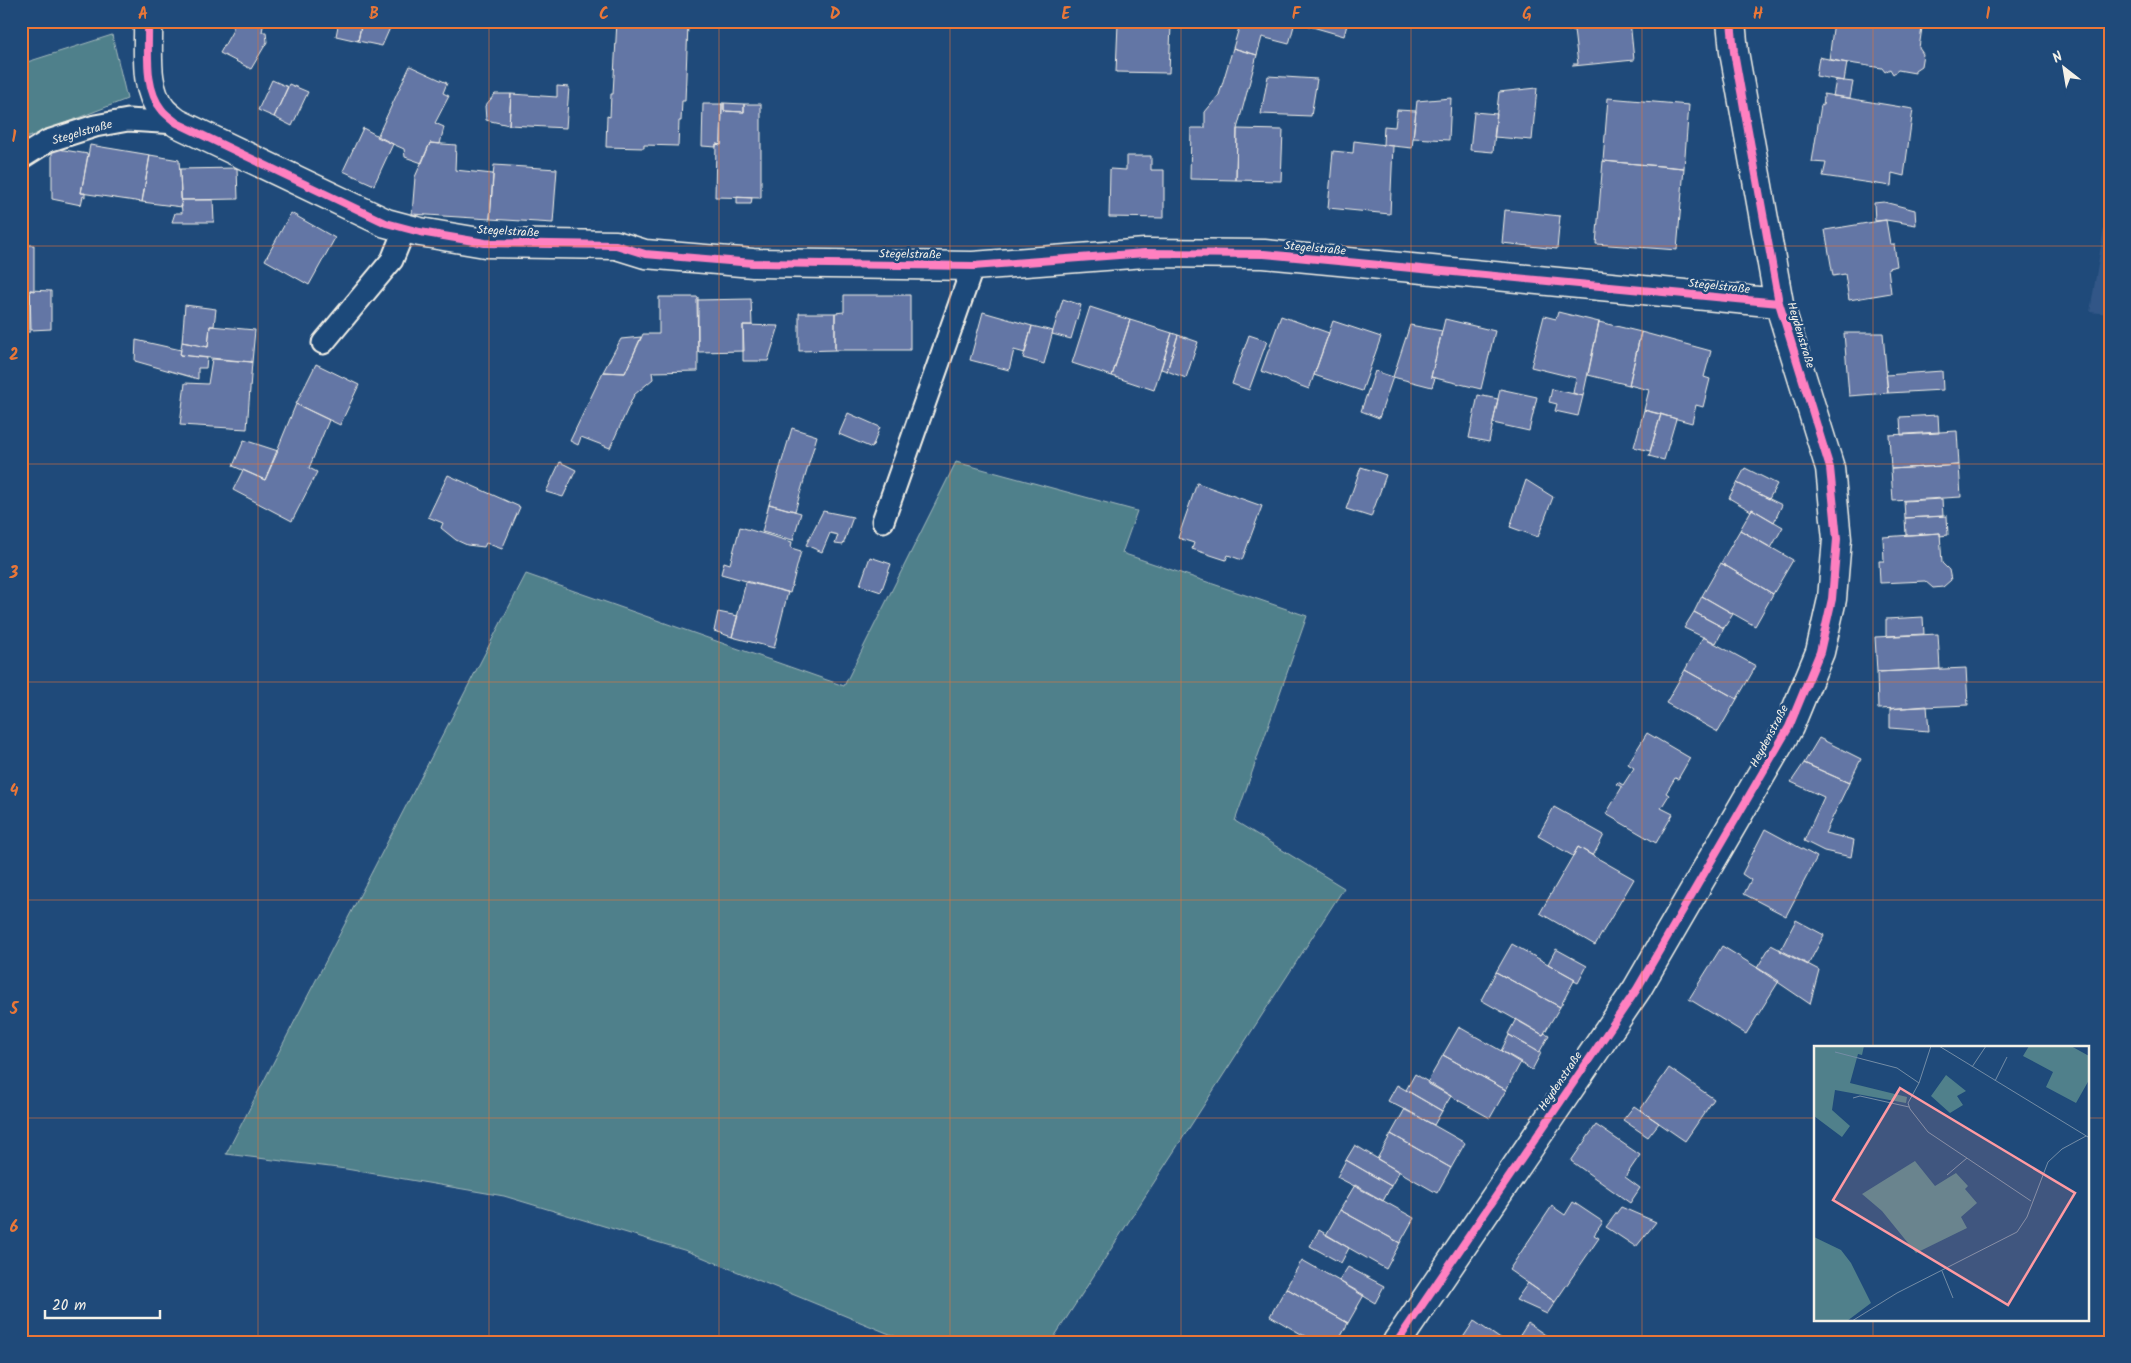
<svg xmlns="http://www.w3.org/2000/svg" width="2131" height="1363" font-family="Kalam,sans-serif">
  <style>
    .built { fill: #335787 }
    .green { fill: #50808b; stroke: #a2b8ba }
    .building { fill: #6376a5; stroke: #f4f1e8 }
    .lines { fill: none; stroke-linecap: round; stroke-linejoin: round }
    .lane-casing { stroke: #f4f1e8; stroke-width: 25 }
    .street-casing { stroke: #f4f1e8; stroke-width: 31 }
    .lane { stroke: #1f4a7a; stroke-width: 21 }
    .street { stroke: #1f4a7a; stroke-width: 28 }
    .cycleway-casing { stroke: #1f4a7a; stroke-width: 11 }
    .cycleway { stroke: #ff80c0; stroke-width: 8 }
    .grid { fill: none; stroke: #ea7738; stroke-width: 1; stroke-opacity: 0.55 }
    .labels { text-anchor: middle; stroke-width: 5; stroke-linejoin: round; paint-order: stroke }
    .street-label { font-size: 12px; fill: #f4f1e8; stroke: #1f4a7a }
    .inset-road { fill: none; stroke: #748da6; stroke-width: 1 }
    .view { fill: #ff9aa2; fill-opacity: 0.15; stroke: #ff9aa2; stroke-width: 2.5 }
    .inset-edge { fill: none; stroke: #f4f1e8; stroke-width: 2.5 }
    .neatline { fill: none; stroke: #ea7738; stroke-width: 2 }
    .grid-label { font-size: 16px; text-anchor: middle; font-weight: bold; fill: #ea7738 }
  </style>
  <rect width="100%" height="100%" fill="#1f4a7a"/>
  <filter id="ink" filterUnits="userSpaceOnUse"><feTurbulence type="fractalNoise" baseFrequency=".02" numOctaves="2"/><feDisplacementMap in="SourceGraphic" scale="10" xChannelSelector="R" yChannelSelector="G"/><feConvolveMatrix kernelMatrix="1 2 1 2 8 2 1 2 1" color-interpolation-filters="sRGB"/></filter>
  <g filter="url(#ink)">
    <path class="built" d="M2110 192V314L2090 312Z"/>
    <path class="green" d="M112 35 127 99 21 140V64Z
      M956 462 1137 511 1122 553 1307 616 1235 821 1344 888 1051 1342H909L687 1251 504 1196 346 1169 226 1154 526 574 844 686Z"/>
    <path class="building" d="M233 21H264L262 32H266L267 42 251 69 220 53 233 30Z
      M339 21H362L358 41 336 36Z
      M362 21H393L382 46 358 41Z
      M617 21 688 24 685 101H682L681 121H679L678 146 644 145V148L606 147 607 116 610 117 611 94H613Z
      M636 21H688V23Z
      M1241 21H1348L1344 36 1295 22 1289 44 1262 37 1257 55 1233 48Z
      M1569 21H1630L1634 60 1573 66V64H1578L1574 30 1568 31Z
      M1834 21H1923L1919 48 1923 54 1921 66 1915 70V73L1898 70 1893 74 1890 69 1885 72 1882 68 1829 60Z
      M1118 23 1171 25 1169 73 1116 72Z
      M1233 48 1257 55 1237 129 1236 180 1190 179 1191 128H1205V112L1219 95Z
      M1819 57 1847 63 1844 81 1816 76Z
      M410 66 447 83 443 93 449 96 435 123 444 127 440 144 430 143 422 163 405 157 404 149 377 137Z
      M1268 76 1317 79 1311 116 1261 114Z
      M272 80 288 87 274 117 258 110Z
      M1836 80 1853 82 1850 98 1833 96Z
      M289 84 308 92 292 126 274 117Z
      M557 86 569 87 566 128 509 125 511 94 557 97Z
      M1537 88 1532 140 1494 137 1499 92Z
      M495 94H511L509 125 486 120 485 106Z
      M1823 94 1913 109 1904 176 1892 173 1891 186 1823 176 1826 163 1812 162 1821 105 1823 106 1824 96Z
      M1451 98 1449 140 1413 138 1417 101Z
      M1608 98 1689 105 1684 168 1603 161Z
      M722 103H724V111L744 112V104H761V198L715 197 716 144 721 145Z
      M724 103 744 104V112L724 111Z
      M703 104H722L721 145 716 144V147L702 146Z
      M1397 110 1416 111 1412 148 1383 145 1384 126 1395 127Z
      M1474 112 1497 114 1493 152 1470 150Z
      M363 128 393 144 374 185 343 171Z
      M1237 129 1283 130 1281 181 1236 180Z
      M1354 141 1393 146 1390 214 1328 208 1333 151 1353 153Z
      M430 143 456 145 455 170 493 174 490 219 412 214 415 177Z
      M90 145 150 155 142 202 81 193Z
      M52 148 88 154 81 193H85V197L83 196 81 205 52 199Z
      M150 155 179 160 182 207 142 202Z
      M1126 156H1151V170H1164V218L1109 217 1110 169 1126 170Z
      M1603 161 1684 168 1677 250 1596 244Z
      M494 165 557 169 553 223 490 219Z
      M237 168 238 199 181 200 180 169Z
      M737 197 752 198 751 204H737Z
      M181 200H213L214 222H172L175 213H182Z
      M1884 202 1915 210 1916 225 1886 220 1875 221 1874 203Z
      M1505 210 1560 216 1557 249 1502 243Z
      M291 213 335 238 309 285 265 260Z
      M1886 220 1890 244H1894L1897 266 1888 268 1891 293 1849 300 1845 274 1833 276 1825 230Z
      M21 245H34V291L30 290V332H21Z
      M30 290 51 291V329L31 330Z
      M844 295H910V350H835V313L844 312Z
      M659 297H698V371L652 372 653 379 634 395 610 448 581 437 578 445 570 441 603 372 625 373 643 334H659Z
      M751 299 752 325H743L744 351 698 352 697 300Z
      M1063 299 1081 305 1071 339 1052 334Z
      M185 305 216 309 214 326H210L208 347 182 342Z
      M1090 307 1130 320 1112 376 1072 363Z
      M983 312 1032 326 1025 353 1014 350 1009 370 970 360Z
      M1558 312 1599 322 1583 396 1573 393 1576 378 1531 367 1544 316 1556 319Z
      M799 313H835V350L799 351Z
      M1281 316 1329 333 1309 389 1261 371Z
      M1445 319 1495 331 1481 389 1431 377Z
      M1130 320 1172 333 1154 390 1112 376Z
      M1333 321 1381 337 1362 391 1314 375Z
      M1599 322 1641 332 1629 385 1588 375Z
      M743 325 779 326 768 361H743Z
      M1410 325 1442 331 1431 377 1435 378 1432 387 1393 377Z
      M210 326 255 330 252 362 180 355 182 342 208 347Z
      M1032 326 1053 331 1044 364 1023 358Z
      M1641 332 1711 351 1704 377 1710 379 1703 407 1696 405 1692 423 1644 410 1649 390 1629 385Z
      M1172 333 1178 335 1167 371 1161 369Z
      M1844 333H1883L1888 393 1849 396Z
      M1178 335 1198 342 1186 378 1167 371Z
      M1249 335 1267 341 1249 390 1232 384Z
      M641 337 625 373 603 372 621 339Z
      M136 340 181 350 180 355 207 358 206 368H198V379L135 361Z
      M212 359 252 362 247 429 180 425 185 383 208 384Z
      M316 364 359 385 340 425 296 404Z
      M1375 371 1393 377 1379 418 1361 411Z
      M1942 371 1943 390 1888 393 1886 375Z
      M1500 389 1537 397 1529 431 1493 423Z
      M1552 389 1583 396 1578 416 1555 411 1557 404 1549 402Z
      M1478 395 1498 399 1489 442 1469 438Z
      M296 404 329 420 309 468 317 472 292 521 233 490 243 470 265 480Z
      M1644 410 1661 414 1650 451 1634 447Z
      M848 413 880 427 872 448 839 434Z
      M1661 414 1676 419 1664 460 1649 456Z
      M1938 415 1939 433 1901 435 1900 417Z
      M792 428 817 436 795 511 769 504Z
      M1957 431 1959 465 1891 469 1889 435Z
      M244 440 278 451 265 480 233 466Z
      M560 462 576 470 563 497 546 492Z
      M1959 465 1961 497 1893 501 1891 469Z
      M1361 467 1386 475 1371 517 1346 509Z
      M1745 468 1777 484 1769 499 1737 483Z
      M448 475 520 507 502 549 486 543 484 547 467 545 456 540 441 528 443 523 428 517Z
      M1526 480 1553 497 1538 537 1510 527Z
      M1197 483 1262 506 1242 560 1228 555 1226 560 1192 549 1194 543 1178 538Z
      M1737 483 1782 505 1774 522 1752 509 1751 511 1729 498Z
      M1942 499 1943 516 1905 518 1904 501Z
      M769 504 801 513 793 540 762 532Z
      M1752 509 1783 527 1771 548 1740 530Z
      M823 511 853 517 843 545 835 544 838 535 830 533 822 552 806 545Z
      M1947 516 1948 535 1940 536V533L1906 535 1905 518Z
      M740 527 792 542 791 548 801 551 790 593 721 574 724 562 730 564Z
      M1740 530 1793 560 1773 594 1721 563Z
      M1940 533 1942 563 1949 570 1951 580 1943 587 1933 588 1925 581 1880 583 1879 561H1884L1883 537Z
      M870 557 891 564 881 592 860 585Z
      M1721 563 1773 594 1755 626 1702 596Z
      M746 582 788 592 774 648 732 637Z
      M1702 596 1733 614 1724 628 1694 612Z
      M718 612 738 616 732 637 714 631Z
      M1694 612 1724 628 1716 643 1684 628Z
      M1923 617 1924 634 1886 636V619Z
      M1938 634 1940 669 1877 672 1875 637Z
      M1703 637 1756 666 1737 699 1685 670Z
      M1966 668 1968 705 1878 709 1877 672Z
      M1685 670 1737 699 1718 732 1666 703Z
      M1927 706 1929 731 1890 728V709Z
      M1647 733 1690 758 1678 779 1675 778 1666 793 1669 795 1661 808 1673 814 1656 843 1606 814 1622 787 1616 784 1618 782 1623 785 1634 768 1628 764Z
      M1819 738 1861 759 1849 783 1804 763Z
      M1804 763 1849 783 1825 833 1854 840 1851 857 1824 851 1804 841 1824 797 1791 782Z
      M1554 807 1604 835 1593 856 1578 847 1573 856 1538 836Z
      M1765 829 1817 857 1786 916 1744 894 1751 880 1742 874Z
      M1578 847 1634 879 1595 945 1540 913Z
      M1796 920 1824 935 1808 965 1780 951Z
      M1512 944 1575 979 1560 1007 1496 972Z
      M1771 945 1819 970 1810 1004 1757 968Z
      M1722 946 1779 981 1746 1034 1689 999Z
      M1556 949 1587 966 1578 983 1574 981 1575 979 1548 964Z
      M1496 972 1560 1007 1543 1035 1481 1000Z
      M1516 1019 1543 1035 1545 1033 1549 1035 1539 1053 1508 1034Z
      M1459 1027 1521 1062 1506 1090 1443 1055Z
      M1509 1035 1541 1053 1532 1070 1501 1051Z
      M1443 1055 1506 1090 1490 1118 1427 1083Z
      M1669 1068 1714 1099 1685 1141 1640 1110Z
      M1415 1074 1451 1096 1442 1111 1406 1090Z
      M1397 1085 1442 1111 1434 1125 1388 1101Z
      M1634 1106 1659 1123 1648 1137 1623 1120Z
      M1405 1109 1465 1143 1451 1168 1391 1134Z
      M1596 1125 1640 1155 1625 1177 1640 1188 1630 1203 1571 1161Z
      M1391 1134 1451 1168 1437 1193 1377 1159Z
      M1355 1145 1399 1172 1391 1186 1346 1160Z
      M1346 1160 1391 1186 1383 1201 1337 1177Z
      M1355 1185 1414 1218 1400 1243 1340 1210Z
      M1573 1202 1603 1222 1594 1235 1599 1238 1555 1302 1509 1270 1552 1206 1565 1215Z
      M1621 1207 1656 1222 1636 1247 1606 1227Z
      M1340 1210 1400 1243 1386 1269 1326 1235Z
      M1319 1230 1349 1248 1341 1263 1310 1246Z
      M1302 1260 1364 1295 1348 1323 1286 1288Z
      M1348 1267 1384 1286 1375 1303 1339 1281Z
      M1528 1283 1555 1302 1547 1314 1516 1300Z
      M1286 1288 1348 1323 1338 1342H1315L1270 1316Z
      M1474 1321 1505 1342H1460Z
      M1528 1323 1554 1341V1342H1520L1517 1340Z
      M1304 1335 1315 1342H1300Z"/>
    <g class="lines">
      <defs>
        <path id="lane" d="M21 158 48 141 95 126 128 120 177 123
          M323 343 392 260 405 228
          M883 521 973 266"/>
        <path id="street" d="M148 21C149 48 143 88 162 110 166 115 172 119 177 123L386 223 420 232 485 243 616 245 645 254 753 263 973 266 1145 253 1264 254 1779 303
          M1397 1342 1637 989 1789 727 1820 652 1832 599 1837 539 1830 468 1779 303 1734 52 1731 21"/>
      </defs>
      <use href="#lane" class="lane-casing"/>
      <use href="#street" class="street-casing"/>
      <use href="#lane" class="lane"/>
      <use href="#street" class="street"/>
      <defs>
        <path id="cycleway" d="M148 21C149 48 143 88 162 110 166 115 172 119 177 123L386 223 420 232 485 243 616 245 645 254 753 263 973 266 1145 253 1264 254 1779 303
          M1397 1342 1637 989 1789 727 1820 652 1832 599 1837 539 1830 468 1779 303 1734 52 1731 21"/>
      </defs>
      <use href="#cycleway" class="cycleway-casing"/>
      <use href="#cycleway" class="cycleway"/>
    </g>
  </g>
  <path class="grid" d="M258 21V1342M489 21V1342M719 21V1342M950 21V1342M1181 21V1342M1411 21V1342M1642 21V1342M1873 21V1047M21 246H2110M21 464H2110M21 682H2110M21 900H2110M21 1118H1815M2087 1118H2110M1873 1319V1342"/>
  <g class="labels">
    <g class="street-label">
      <text transform="translate(82 132) rotate(-16)" y="4">Stegelstraße</text>
      <text transform="translate(508 231) rotate(3)" y="4">Stegelstraße</text>
      <text transform="translate(1315 248) rotate(5)" y="4">Stegelstraße</text>
      <text transform="translate(910 254) rotate(1)" y="4">Stegelstraße</text>
      <text transform="translate(1719 286) rotate(6)" y="4">Stegelstraße</text>
      <text transform="translate(1801 335) rotate(73)" y="4">Heydenstraße</text>
      <text transform="translate(1769 736) rotate(-62)" y="4">Heydenstraße</text>
      <text transform="translate(1560 1081) rotate(-56)" y="4">Heydenstraße</text>
    </g>
  </g>
  <g transform="translate(1814 1046)">
    <rect width="275" height="275" fill="#1f4a7a"/>
    <path d="M0 0H50L48 9 44 8 36 37 93 51 92 57 21 44 18 64 36 80 28 91 0 70ZM215 0H257L275 10V34L262 57 232 41 239 26 209 10ZM132 29 152 45 143 50 149 59 136 67 117 50ZM101 115 121 140 142 127 154 140 151 143 163 157 147 171 153 182 102 207 68 165 48 148ZM0 191 27 204 37 217 57 257 33 275H0Z" fill="#50808b"/>
    <path class="inset-road" d="M117 0 105 37 94 57 96 63 114 86 217 155M125 0 274 91M21 6 83 22 105 37M158 21 172 0M181 35 193 11M39 52 46 50 95 61M133 129 153 112M128 225 139 252M38 275 83 247 203 186 213 171 234 116 248 103 272 90"/>
    <path class="view" d="M86 42 261 147 194 259 19 154Z"/>
    <rect width="275" height="275" class="inset-edge"/>
  </g>
  <rect width="2131" height="1363" fill="none" stroke="#1f4a7a" stroke-width="55"/>
  <g transform="translate(2064 68) rotate(329)" stroke="#1f4a7a" stroke-width="4" paint-order="stroke">
  <path d="M0-4L9 19L0 12L-9 19Z" fill="#f4f1e8"/>
  <text y="-8" font-size="14" font-weight="bold" text-anchor="middle" fill="#f4f1e8">N</text>
  </g>
  <path d="M45 1310v8h115v-8" fill="none" stroke="#f4f1e8" stroke-width="2.5"/>
  <text x="52" y="1310" font-size="15" fill="#f4f1e8" stroke="#1f4a7a" stroke-width="4" paint-order="stroke">20 m</text>
  <rect x="28" y="28" width="2076" height="1308" class="neatline"/>
  <g class="grid-label">
    <text x="143" y="19">A</text>
    <text x="374" y="19">B</text>
    <text x="604" y="19">C</text>
    <text x="835" y="19">D</text>
    <text x="1066" y="19">E</text>
    <text x="1296" y="19">F</text>
    <text x="1527" y="19">G</text>
    <text x="1758" y="19">H</text>
    <text x="1988" y="19">I</text>
    <text x="14" y="142">1</text>
    <text x="14" y="360">2</text>
    <text x="14" y="578">3</text>
    <text x="14" y="796">4</text>
    <text x="14" y="1014">5</text>
    <text x="14" y="1232">6</text>
  </g>
</svg>
